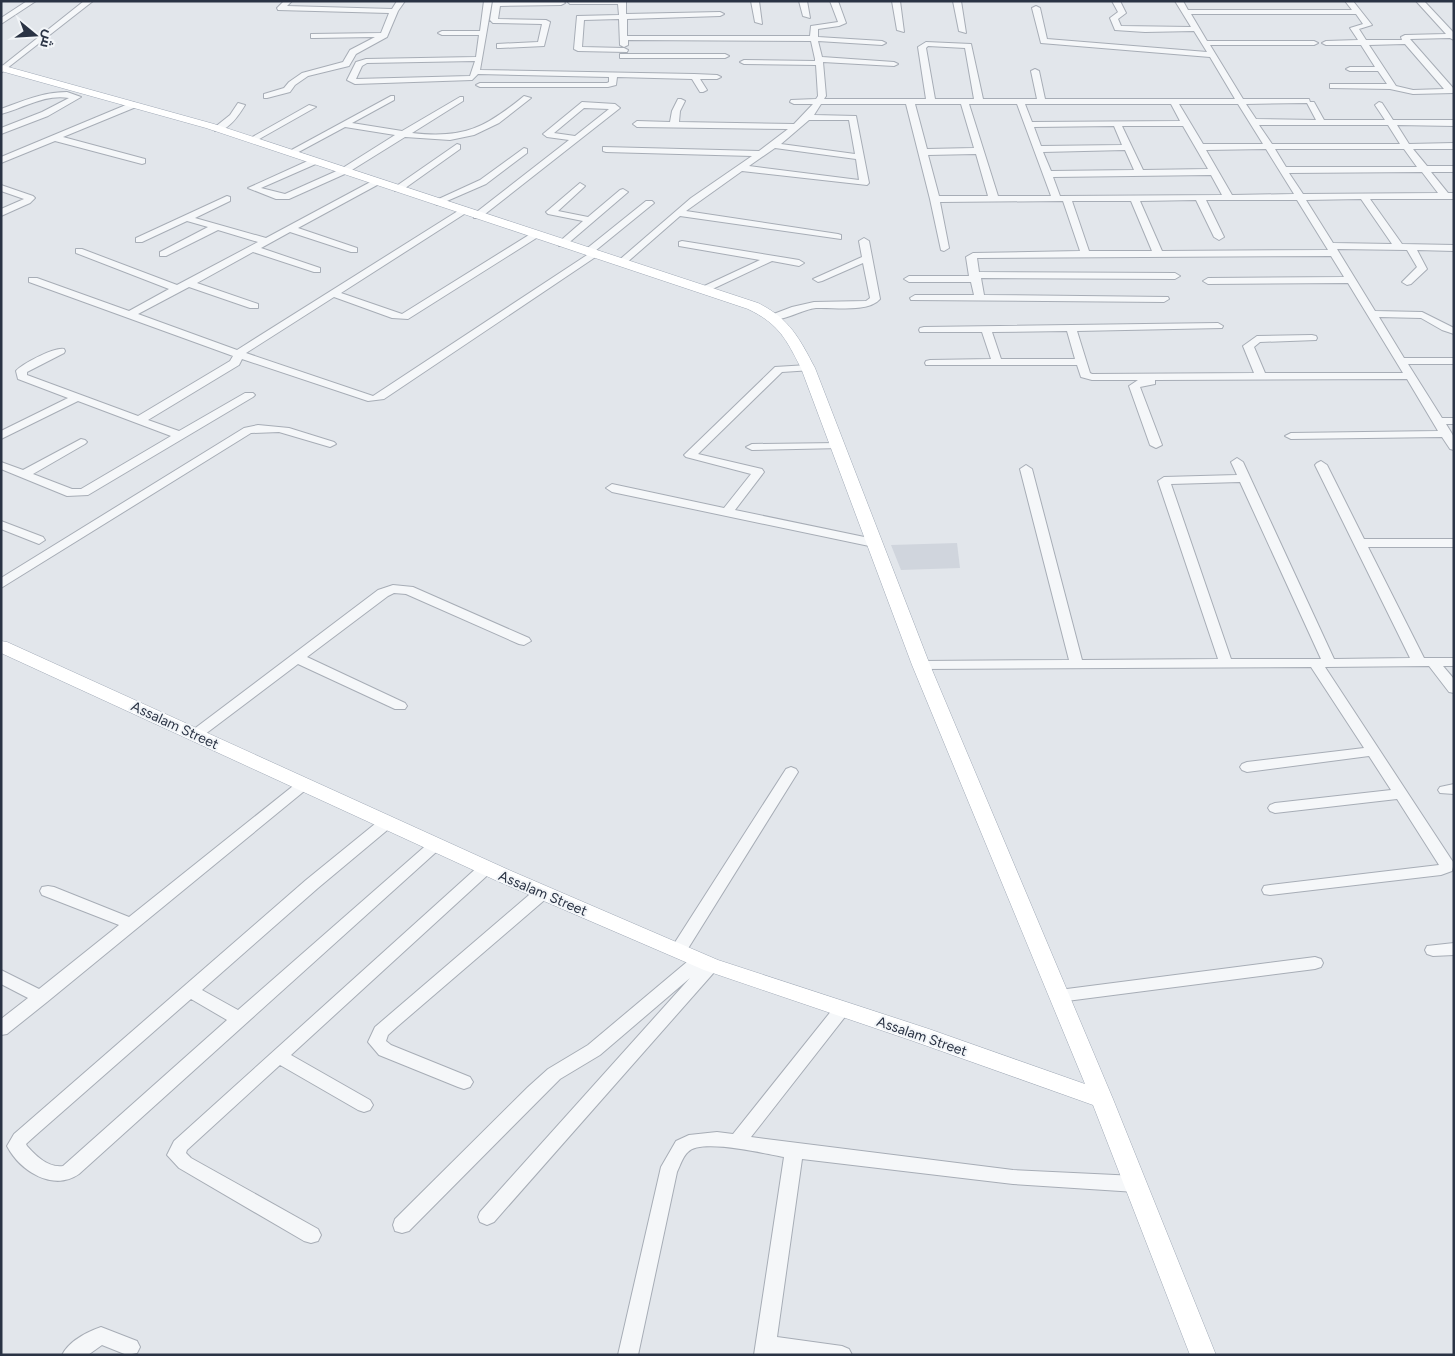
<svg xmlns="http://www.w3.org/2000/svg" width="1455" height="1356" font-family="Figtree,Cairo,sans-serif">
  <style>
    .built { fill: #d0d5dd }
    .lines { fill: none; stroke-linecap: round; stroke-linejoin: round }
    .minor-casing { stroke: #a7adb6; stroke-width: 2 }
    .major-casing { stroke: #a1aab7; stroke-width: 1 }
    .minor { fill: #f5f7f9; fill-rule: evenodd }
    .major { fill: #fff; fill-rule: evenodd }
    .labels { text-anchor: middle; stroke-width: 4; stroke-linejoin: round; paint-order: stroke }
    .street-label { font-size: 14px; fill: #2a3344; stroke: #f2f5f8 }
  </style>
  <rect width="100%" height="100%" fill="#e2e6eb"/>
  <path class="built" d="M957 543 960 568 901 570 891 545Z"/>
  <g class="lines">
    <defs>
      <path id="minor" d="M27 1H36L1 24V18Z
        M84 1H93L1 73V67Z
        M284 1H292L287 6 392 9 397 1H405L398 11 387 37 356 54 349 66 308 76 295 85 290 92 267 98H264V94L284 88 289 82 302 73 343 62 350 50 375 37 314 38H311V34L381 33 389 13 278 10 277 8Z
        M484 1H492L480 70 694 74 717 75 721 77 717 79H700L707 90 703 92H700L692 79 617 77 616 85 608 87H480L476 85 480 83H607L609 82V77L478 74 472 80 355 84 347 80 356 62 366 59 476 57 479 35H442L438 33 442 31H480ZM475 61 470 76 356 79 362 66 367 63Z
        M493 1H563L565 3 561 5 500 6 498 19 546 20 550 22 544 46 500 48H497V44L538 42 542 24 493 23 490 20Z
        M567 1H626V14L720 12 724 14 720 16 627 19V36H810L811 26 838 22 830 1H838L846 23 839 26 818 29V37L882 41 886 43 882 45 818 41 822 57 894 62 898 64 894 66 823 62 826 96 824 99H926L918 47 926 42 971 44 983 99H1037L1031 71 1035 69 1039 71 1045 99H1235L1210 57 1041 43 1032 8 1036 6 1040 8 1047 39 1207 52 1194 31 1145 32 1115 30 1110 18 1118 12 1112 1H1120L1126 13 1118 19 1121 26 1191 27 1175 1H1183L1188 10H1352L1345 1H1353L1372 25 1359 29 1366 40H1402L1401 37 1405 35 1446 34 1416 1H1424L1454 33V40L1450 38 1410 39 1454 89V93L1413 94 1390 89 1330 88V84H1387L1378 71H1350L1346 69 1350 67H1375L1361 45H1326L1322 43 1326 41 1358 40 1350 28 1363 24 1356 14H1191L1207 41H1314L1318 43 1314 45H1210L1243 99H1309L1310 102H1314L1324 120H1385L1375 105 1379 102 1382 103 1393 120H1454V126L1397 125 1409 144 1454 143V149H1413L1427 166H1454V172H1431L1448 193H1454V199H1370L1402 244 1454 245V251L1417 250 1427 269 1411 284 1407 285 1402 282 1417 267 1407 250 1337 249 1375 311 1422 312 1454 328V334L1442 330 1421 318 1379 317 1404 358H1454V364H1408L1442 418H1454V424H1446L1454 437V450L1450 449 1442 437 1291 439 1285 436 1291 433 1438 431 1407 379 1155 380V384L1140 387 1162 445 1156 448 1150 445 1129 386 1138 380H1092L1081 377 1077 365H926L925 363 926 361 930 360 991 359 982 332H920L919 330 920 328 924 327 1218 323 1223 326 1222 328 1077 331 1090 373 1092 374 1254 373 1243 346 1257 336 1312 335 1316 336 1317 338 1316 340 1260 342 1254 347 1265 373H1403L1348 283 1208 284 1203 281 1208 278 1344 277 1331 256 977 258 979 272 1175 273 1180 276 1175 279 981 278 984 295 1168 297 1169 299 1164 302 911 300 910 298 915 295H974L971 282H909L904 279 909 276H969L966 257 973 253 1080 251 1063 201 940 202 949 248 944 251 941 250 930 199 906 104H821L814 115 856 116 869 183 867 185 742 171 686 211 838 234 841 235V239L680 216 624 265H618V261L691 198 752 156 606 152 603 151V147L759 151 788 129 637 127 633 124 637 121 670 122 672 111 678 99H681L685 101 680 111 679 122 794 124 813 104H794L790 102 791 100 816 99 818 96 816 65 744 64 740 62 744 60 815 61V59L811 41 628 40V45L624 47 620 45 619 19 584 20 582 47 624 48 628 50 627 52 578 51 574 49 577 16 619 15 618 4H570ZM1405 44 1444 89 1413 90 1396 86 1369 45ZM928 46 965 48 974 99H935L926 48ZM1307 103 1316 120 1256 119 1246 104ZM915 104H961L974 148 927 149ZM969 104H1017L1051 196H998ZM1025 104H1171L1180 121 1032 122ZM1179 104H1238L1263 144H1203ZM809 120H849L855 154 781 144ZM1259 125H1388L1400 144H1272ZM1114 126 1122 145 1041 146 1034 127ZM1122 126H1183L1208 169 1143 170ZM775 148 856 159 859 180 749 166ZM1266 149 1294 194 1232 195 1206 150ZM1275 149H1404L1417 167H1286ZM1125 150 1134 170 1051 171 1043 152ZM976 154 988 196H939L928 155ZM1422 172 1438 193 1303 194 1289 173ZM1211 175 1222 195 1060 196 1053 177ZM1361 199 1392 244 1333 243 1306 200ZM1196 200 1214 237 1219 240 1224 237 1206 200H1297L1328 250 1162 251 1140 201ZM1072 201H1131L1152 251H1089ZM1067 331 1075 359H1001L992 332Z
        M751 1H759L762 24 755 22Z
        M799 1H807L810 18 803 16Z
        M892 1H900L904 32 897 30Z
        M953 1H961L966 33 959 31Z
        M620 54H725L729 56 725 58H620Z
        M67 92 81 97 48 116 1 134V128L42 112 69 98C44 94 24 108 1 114V109C23 101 43 92 67 92Z
        M391 96H394V100L352 123 402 131 460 97H463V101L412 133C464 139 485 128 524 96L531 98 499 123 474 135 450 140 405 137 347 173 289 199H276L248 188 312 159H318V163L261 188 285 194 341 169 395 135 345 127 293 155 286 153Z
        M133 102 137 105 136 107 63 137 145 159V163L142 164 55 141 1 163V157Z
        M582 102 615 104 620 108 480 218H474V214L569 140 547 137 543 134ZM584 108 609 109 575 136 554 133Z
        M238 103 245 105C239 115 228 132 215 131V127L230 115Z
        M309 105 316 107 254 142 247 140Z
        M457 144 460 145V149L401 191H395V187Z
        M524 148 527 149V153L486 184 440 204 437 205 432 202 480 180Z
        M376 179 379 180V184L298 228 357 248V252H351L290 232 261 248 320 268V272H314L253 252 197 283 258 304V308H250L189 287 138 314 237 350 461 209H467L469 211 341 293 402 314 532 233H538V237L408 319 392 318 334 297 246 353 373 396 587 255 583 252 585 250 646 201H652L654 203 595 251 599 254 597 256 384 399 368 401 242 359 239 365 148 420 179 431 245 393H253L255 395 253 397 88 495 67 496 1 469V462L23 470 81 439 85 440 87 442 85 444 33 474 72 489H81L171 436 78 401 1 439V431L68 398 18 379 16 371C22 364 54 347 64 349L65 351 64 353 27 372V375L138 416 230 361 233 356 29 282V278H37L129 311 169 289 76 253V249H82L177 285 258 242 218 230 166 256H160V252L208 227 187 221 142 242H136V238L227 196 230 197V201L195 218 266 238Z
        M580 183 585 186 583 188 558 211 588 217 620 190 623 189 628 192 565 246H559V242L583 221 548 214 546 212Z
        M1 185 33 196 35 198 30 203 1 216V209L24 199 1 191Z
        M864 238 869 241 880 299C868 313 834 307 816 308 803 309 783 322 771 319L770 317 771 315 792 307 814 302 866 301 870 298 863 263 822 281 818 282 813 279 862 257 859 241Z
        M682 241 799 260 804 263 799 266 772 261 704 293 699 290 700 288 760 260 679 246V242Z
        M808 365 813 368 812 370 782 372 698 454 762 469 764 472 735 510 874 539 878 540 880 543 878 546 874 547 612 492 606 488 612 484 724 508 751 474 686 457 684 455 775 367Z
        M258 425 289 428 334 442 336 444 330 447 279 432 251 433 1 588V578L244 428Z
        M838 443 842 444 844 446 842 448 752 450 746 447 752 444Z
        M1237 458 1243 462 1334 659 1410 658 1315 465 1317 463 1321 461 1327 465 1364 539H1454V547H1368L1424 658H1454V666H1443L1454 679V693L1449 692 1429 666 1325 667 1451 859 1454 863 1452 871 1441 875 1270 895 1264 894 1262 890 1264 886 1270 885 1439 865 1397 799 1275 813 1270 811 1268 808 1270 805 1275 803 1391 790 1369 756 1247 772 1242 770 1240 767 1242 764 1247 762 1364 748 1311 667 921 669 914 665 921 661 1069 660 1020 469 1026 465 1032 469 1082 660 1218 659 1158 481 1164 477 1237 475 1231 462ZM1240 482 1321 659H1231L1171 484Z
        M1 521 43 537 45 540 39 544 1 529Z
        M393 585 413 587 529 638 531 641 524 645 519 644 406 594 394 593 388 596 307 657 405 703 407 706 405 709H395L298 664 200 738H190L188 735 190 732 378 590Z
        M791 767 796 769 798 772 684 955 678 957 672 955 670 951 672 947 786 769Z
        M303 780 308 782 310 785 308 788 47 1002 7 1034 1 1035V1019L28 998 1 984V970L39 989 119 925 42 895 40 891 42 887 48 886 54 887 129 917 298 782Z
        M1454 784V794L1440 793 1438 790 1440 787Z
        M386 818 391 819 394 823 391 827 318 888 202 990 238 1010 431 841 436 840 441 841 444 845 79 1174C53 1192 20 1171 7 1146L14 1134 306 880 381 819ZM191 999 227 1020 63 1166C48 1168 36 1156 27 1146L26 1144 36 1135Z
        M486 863 491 864 494 868 491 872 291 1055 370 1100 373 1105 370 1110 364 1112 358 1110 280 1065 187 1150 186 1153 191 1158 318 1229 321 1235 318 1241 311 1243 304 1241 179 1168 167 1155 174 1141 481 864Z
        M542 888 548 889 550 893 548 897 398 1026 388 1035 386 1041 391 1045 470 1077 473 1082 470 1087 464 1089 458 1087 379 1055 368 1042 375 1027 536 889Z
        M1454 943V955L1433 956 1427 954 1425 950 1427 946Z
        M700 954 706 956 708 960 717 961 719 965 717 969 494 1222 487 1225 480 1222 478 1217 480 1212 690 978 600 1055 560 1079 409 1231 402 1233 395 1231 393 1225 395 1219 528 1087 548 1069 588 1045 694 956Z
        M1315 957 1321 959 1323 963 1321 967 1315 969 1059 1002 1053 1000 1051 996 1053 992 1059 990Z
        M842 1003 848 1005 850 1009 848 1013 751 1137 1013 1170 1136 1176 1143 1179 1145 1184 1143 1189 1136 1192 1013 1184 802 1159 777 1337 842 1346 849 1349 852 1355H754L784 1157C766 1154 701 1138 688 1152 683 1156 680 1166 677 1172L638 1355H618L661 1167 676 1141 689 1135 717 1132 733 1134 836 1005Z
        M101 1327 137 1341 140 1347 137 1353 127 1355 102 1345 88 1355H62C69 1341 87 1332 101 1327Z"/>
      <path id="major" d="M1 65 214 124 758 303C790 319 799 338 815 368L930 665 1113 1099 1216 1355H1190L1093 1105 913 1041 704 970 495 880 1 653V641L7 642 509 870 718 960 929 1029 1085 1084 912 665 801 368C786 339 779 324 748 309L206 128 1 71Z"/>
    </defs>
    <use href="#minor" class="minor-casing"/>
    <use href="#major" class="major-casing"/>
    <use href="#minor" class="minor"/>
    <use href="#major" class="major"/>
  </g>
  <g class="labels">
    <g class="street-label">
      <text transform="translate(175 725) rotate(25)" y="5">Assalam Street</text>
      <text transform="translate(543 893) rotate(23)" y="5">Assalam Street</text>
      <text transform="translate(922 1036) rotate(19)" y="5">Assalam Street</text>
    </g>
  </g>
  <rect width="1455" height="1356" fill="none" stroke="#2a3344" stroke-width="5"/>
  <g transform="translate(35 35) rotate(108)" stroke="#f2f5f8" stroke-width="4" paint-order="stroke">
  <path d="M0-4L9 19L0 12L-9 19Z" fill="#2a3344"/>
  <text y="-8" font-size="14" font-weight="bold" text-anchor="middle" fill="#2a3344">ش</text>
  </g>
</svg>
